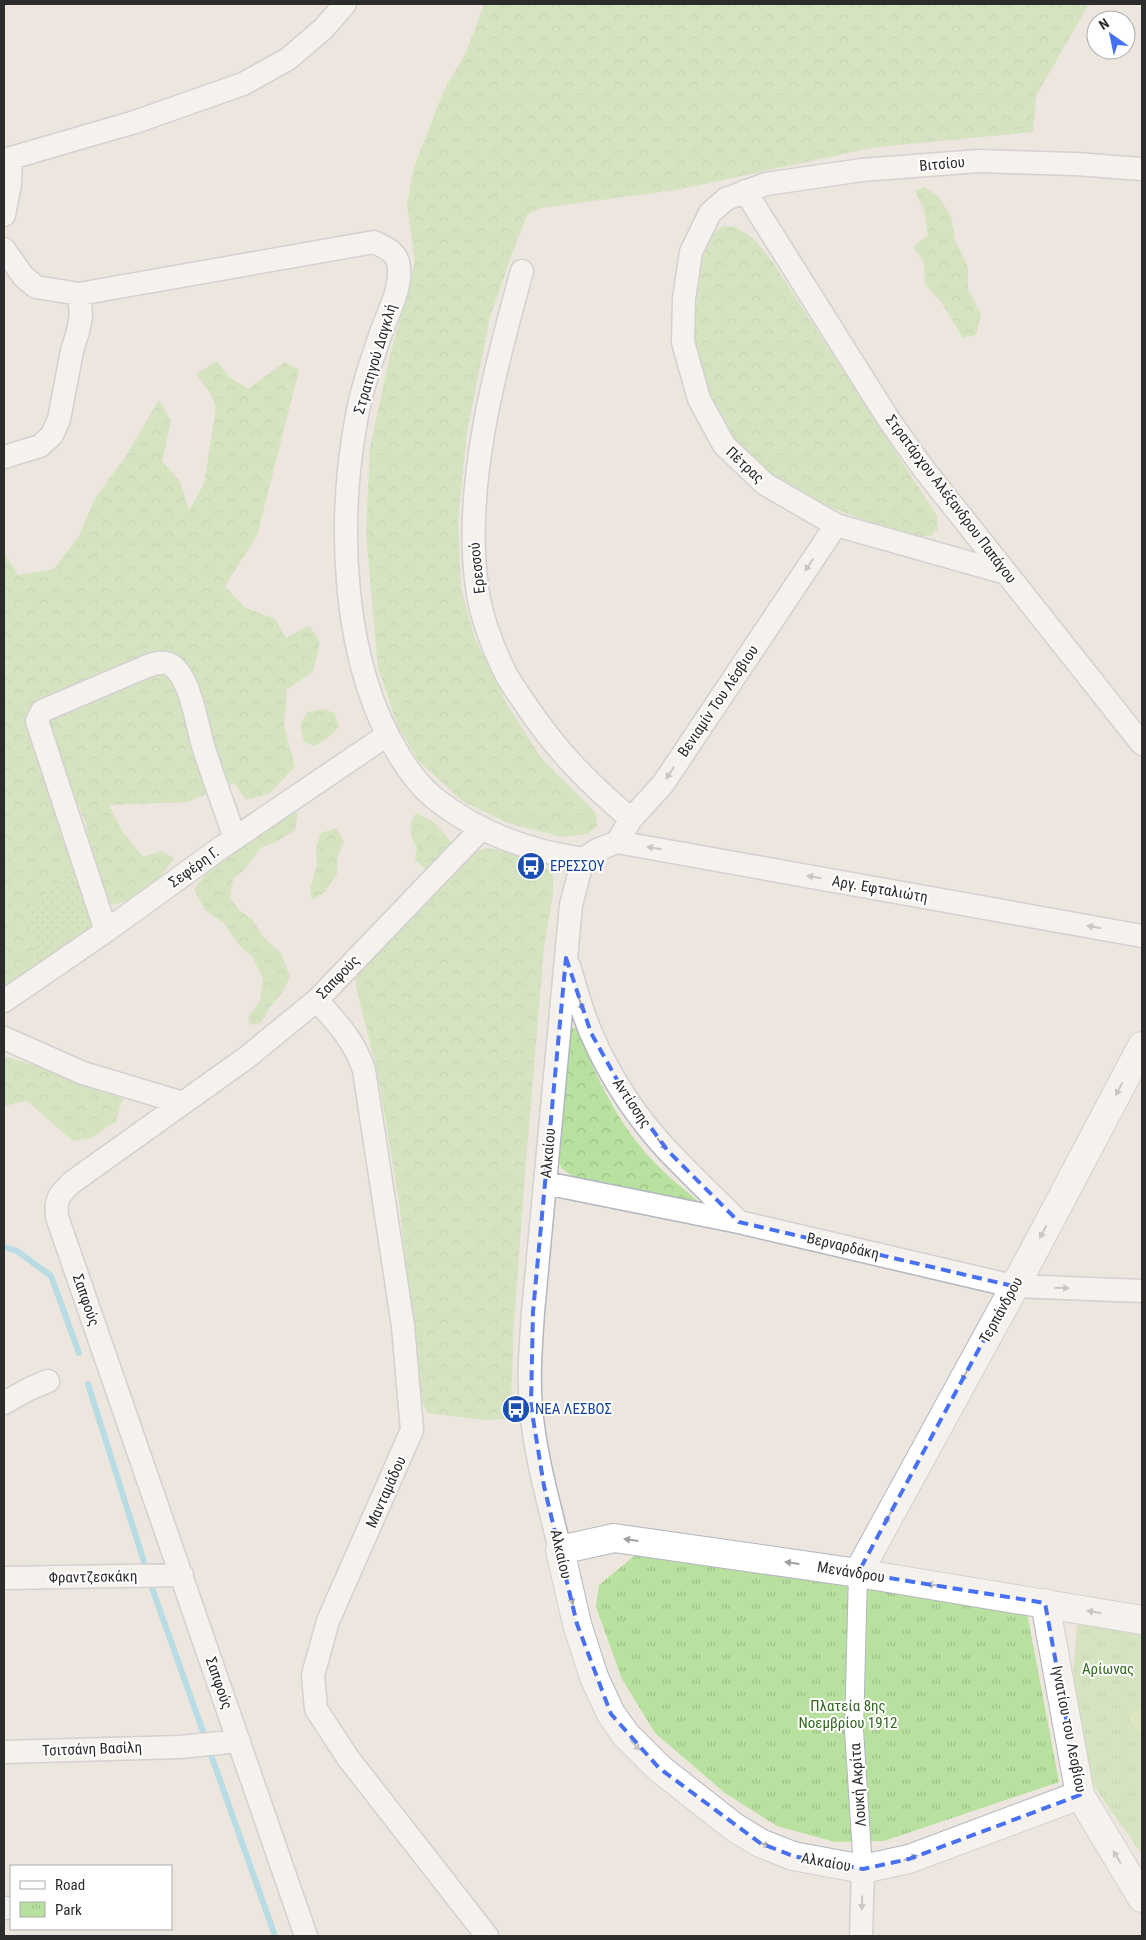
<svg xmlns="http://www.w3.org/2000/svg" width="1146" height="1940" font-family="'Roboto Condensed',sans-serif">
  <style>
    .grass { fill: url(#grass-dots) }
    .forest { fill: url(#forest-crowns) }
    .park { fill: url(#park-tufts) }
    .pitch { fill: #cbe79b }
    .lines { fill: none; stroke-linecap: round; stroke-linejoin: round }
    .stream { stroke: #77d1e9; stroke-width: 6 }
    .pedestrian-casing { stroke: #b2b6bf; stroke-width: 20 }
    .minor-casing { stroke: #b2b6bf; stroke-width: 25 }
    .tertiary-casing { stroke: #b2b6bf; stroke-width: 30 }
    .pedestrian { stroke: #fff; stroke-width: 18 }
    .minor { stroke: #fff; stroke-width: 22 }
    .tertiary { stroke: #fff; stroke-width: 28 }
    .oneway { fill: #a0a0a0 }
    .marked { fill: none; stroke: #4770f2; stroke-width: 4; stroke-dasharray: 10 6; stroke-linejoin: round }
    .labels { text-anchor: middle; stroke-width: 4; stroke-linejoin: round; paint-order: stroke }
    .street-label { font-size: 15px; fill: #2c2c2c; stroke: #fff }
    .transit-label { font-size: 15px; fill: #164399; stroke: #fff; text-anchor: start }
    .park-label { font-size: 15px; fill: #31671e; stroke: #fff }
  </style>
  <defs>
    <pattern id="grass-dots" width="8" height="8" patternUnits="userSpaceOnUse" patternTransform="scale(1.25)"><rect width="8" height="8" fill="#b8e09e"/><path d="M2 2h.1M6 6h.1" fill="none" stroke="#9ec088" stroke-width="1.8" stroke-linecap="round"/></pattern>
    <pattern id="forest-crowns" width="20" height="18" patternUnits="userSpaceOnUse" patternTransform="scale(1.25)"><rect width="20" height="18" fill="#b8e09e"/><path d="M2 6a3 3 0 1 1 6 0M12 15a3 3 0 1 1 6 0" fill="none" stroke="#9ec088"/></pattern>
    <pattern id="park-tufts" width="24" height="20" patternUnits="userSpaceOnUse" patternTransform="scale(1.25)"><rect width="24" height="20" fill="#b8e09e"/><path d="M3 7l-1-3M5 7V3M7 7l1-3M15 17l-1-3M17 17v-4M19 17l1-3" fill="none" stroke="#9ec088"/></pattern>
  </defs>
  <rect width="100%" height="100%" fill="#ede6df"/>
  <path class="grass" d="M73 854 97 924 34 967 35 943 28 922 33 902 63 882Z"/>
  <path class="forest" d="M484 4H1089L1036 96 1033 132 877 147 676 190 541 208 528 214 516 243 490 317 467 432 458 521 461 589 475 638 507 704 541 758 596 813 597 826 588 834 562 837 508 823 462 801 418 760 398 727 378 668 366 534 370 447 389 360 415 262 407 205 413 170 444 90 466 53Z
    M924 187 938 196 951 216 955 240 968 267V288L981 315 976 335 963 338 941 302 925 285 924 262 913 247 928 235 924 210 915 191Z
    M723 226 736 227 753 238 772 261 937 516 938 529 931 536 917 537 883 527 819 503 782 484 758 464 730 434 712 399 699 364 692 337 702 260 712 235Z
    M217 361 229 377 248 389 285 362 299 370 257 536 225 586 244 607 275 619 286 638 309 625 320 642 313 672 287 689 284 726 295 767 269 794 246 800 234 783 187 802 109 805 121 829 143 857 162 851 174 858C154 887 146 898 110 905 91 880 93 860 87 830 85 821 81 812 78 804L58 812 73 854 63 882 33 902 28 922 35 943 34 967 4 987V553L18 575 54 569 79 536 95 498 126 456 159 400 171 421 162 461 180 481 189 510 204 484 216 407 209 391 196 374Z
    M323 709 335 713 339 727 327 739 315 746 304 742 300 726 307 712Z
    M298 812 295 830 276 842 260 848 246 868 233 879 230 898 240 911 252 919 264 938 281 953 290 976 283 992 270 1007 261 1023 250 1025 248 1017 260 1001 263 979 253 958 237 943 224 923 206 911 194 890C212 860 266 825 298 812Z
    M416 813 434 822 453 844 442 859 426 869 415 860 417 848C410 836 407 826 416 813Z
    M336 828 344 841 338 855 337 874 325 892 312 900 310 888 317 866 316 847 321 833Z
    M487 848 519 853 538 858 553 875V894L544 948 525 1173 514 1322 511 1404 504 1419 484 1420 427 1413 422 1401 398 1195 378 1076 356 986 355 971 466 854Z
    M576 1028C586 1042 589 1058 596 1074 612 1107 630 1138 656 1164 668 1177 683 1188 697 1200L696 1208 680 1206 575 1178 561 1168 558 1153 568 1029Z
    M4 1056 83 1080 123 1099 115 1122 91 1138 73 1141 27 1101 4 1106Z"/>
  <path class="park" d="M639 1552 1027 1613 1059 1782 884 1841 835 1842 777 1826 725 1793 655 1733 622 1679 596 1607 599 1585Z
    M1096 1619 1142 1627V1854L1109 1808 1091 1781 1080 1736 1073 1678 1077 1626Z"/>
  <path class="pitch" d="M1142 1707V1737L1128 1717Z"/>
  <g class="lines">
    <path class="stream" d="M4 1247 17 1251 51 1276 79 1353
      M88 1384 144 1562
      M152 1588 206 1740
      M209 1749 275 1936"/>
    <defs>
      <path id="pedestrian" d="M858 1573 854 1730 863 1869"/>
      <path id="minor" d="M4 160 135 122 243 84 288 59 323 29 345 4
        M745 191 889 420 923 468 1142 744
        M4 215 10 184 11 158
        M4 249 23 276 36 287 79 294 374 242C386 248 398 252 399 268 401 290 388 312 381 333 371 362 361 391 356 421 337 526 342 663 399 755 408 770 420 786 433 797 476 832 529 851 583 859
        M522 271C495 368 463 486 477 587 480 613 492 646 504 670 509 681 517 692 524 702 555 749 588 783 631 819
        M4 457 40 446 52 435 59 419 72 351 78 331 81 316 79 294
        M1006 573 836 525 765 484 724 445 699 399 683 342 684 299 691 252 710 213 726 199 766 184 862 170 979 161 1075 164 1142 169
        M617 842 1142 936
        M583 859 597 850 617 842 631 819 663 784 836 525
        M106 931 39 727 37 721 42 711 145 667C153 664 163 660 171 665 190 676 197 725 203 746 213 777 224 807 235 838
        M569 966C576 989 582 1013 592 1035 610 1077 638 1119 669 1152 692 1176 716 1199 739 1222
        M317 1000C337 1023 354 1040 364 1070L403 1326 412 1430 328 1621 313 1675 316 1709 348 1758 487 1936
        M4 1001 106 931 222 847 387 735
        M4 1038 83 1073 183 1103
        M545 1183 739 1222 1013 1286 1142 1291
        M4 1403 29 1389 48 1381
        M560 1550C549 1503 535 1456 531 1408 528 1376 531 1344 533 1312L571 905 583 859
        M4 1578 182 1575
        M4 1752 180 1747 239 1741
        M4 1908H11
        M306 1936 57 1217C55 1199 59 1195 71 1183L246 1058 317 1000 482 828
        M861 1936 863 1869"/>
      <path id="tertiary" d="M858 1573 1028 1262 1142 1046
        M1045 1603 1080 1795 1142 1898
        M1080 1795 909 1859 863 1869 793 1856 760 1843 734 1827 659 1768 626 1735 611 1714 594 1677 577 1624 560 1550 614 1538 858 1573 1142 1620"/>
    </defs>
    <use href="#pedestrian" class="pedestrian-casing"/>
    <use href="#minor" class="minor-casing"/>
    <use href="#tertiary" class="tertiary-casing"/>
    <use href="#pedestrian" class="pedestrian"/>
    <use href="#minor" class="minor"/>
    <use href="#tertiary" class="tertiary"/>
  </g>
  <defs><path id="oneway-solid" d="M-6-.8H1V-3.2L6.5 0L1 3.2V.8H-6Z" transform="scale(1.25)"/></defs>
  <g class="oneway">
    <use href="#oneway-solid" transform="translate(809 565) rotate(124)"/>
    <use href="#oneway-solid" transform="translate(670 773) rotate(124)"/>
    <use href="#oneway-solid" transform="translate(654 848) rotate(-170)"/>
    <use href="#oneway-solid" transform="translate(814 877) rotate(-170)"/>
    <use href="#oneway-solid" transform="translate(1094 927) rotate(-170)"/>
    <use href="#oneway-solid" transform="translate(581 1004) rotate(72)"/>
    <use href="#oneway-solid" transform="translate(1119 1089) rotate(118)"/>
    <use href="#oneway-solid" transform="translate(662 1144) rotate(50)"/>
    <use href="#oneway-solid" transform="translate(1043 1232) rotate(118)"/>
    <use href="#oneway-solid" transform="translate(1062 1288) rotate(2)"/>
    <use href="#oneway-solid" transform="translate(965 1375) rotate(118)"/>
    <use href="#oneway-solid" transform="translate(888 1518) rotate(118)"/>
    <use href="#oneway-solid" transform="translate(631 1540) rotate(-172)"/>
    <use href="#oneway-solid" transform="translate(792 1563) rotate(-172)"/>
    <use href="#oneway-solid" transform="translate(934 1585) rotate(-171)"/>
    <use href="#oneway-solid" transform="translate(571 1598) rotate(76)"/>
    <use href="#oneway-solid" transform="translate(1094 1612) rotate(-170)"/>
    <use href="#oneway-solid" transform="translate(635 1745) rotate(47)"/>
    <use href="#oneway-solid" transform="translate(763 1844) rotate(25)"/>
    <use href="#oneway-solid" transform="translate(1117 1857) rotate(-121)"/>
    <use href="#oneway-solid" transform="translate(911 1858) rotate(-17)"/>
    <use href="#oneway-solid" transform="translate(862 1903) rotate(92)"/>
  </g>
  <path d="M0 0H1146V1940H0ZM566 958 591 1033 621 1087 668 1151 739 1222 1013 1286 858 1573 1045 1603 1080 1795 909 1859 863 1869 793 1856 760 1843 659 1768 611 1714 577 1624 544 1486 531 1406 533 1312Z" fill="#ede6df" fill-opacity=".55" fill-rule="evenodd"/>
  <path class="marked" d="M566 958 591 1033 621 1087 668 1151 739 1222 1013 1286 858 1573 1045 1603 1080 1795 909 1859 863 1869 793 1856 760 1843 659 1768 611 1714 577 1624 544 1486 531 1406 533 1312Z"/>
  <defs>
    <symbol id="bus-disc" viewBox="-11 -11 22 22"><circle r="9.5" fill="#1a4fb4" stroke="#fff"/><path d="M-5-6H5V4H4V6H2V4H-2V6H-4V4H-5ZM-3.5-4V0h7V-4ZM-3.5 1.2v1.5H-2V1.2ZM2 1.2v1.5H3.5V1.2Z" fill="#fff"/></symbol>
  </defs>
  <g fill-rule="evenodd">
    <use href="#bus-disc" x="515" y="850" width="32" height="32"/>
    <use href="#bus-disc" x="500" y="1393" width="32" height="32"/>
  </g>
  <g class="labels">
    <g class="street-label">
      <text transform="translate(942 164) rotate(-5)" y="5">Βιτσίου</text>
      <text transform="translate(375 359) rotate(-73)" y="5">Στρατηγού Δαγκλή</text>
      <text transform="translate(745 465) rotate(43)" y="5">Πέτρας</text>
      <text transform="translate(951 499) rotate(53)" y="5">Στρατάρχου Αλέξανδρου Παπάγου</text>
      <text transform="translate(477 568) rotate(-96)" y="5">Ερεσσού</text>
      <text transform="translate(718 701) rotate(-56)" y="5">Βενιαμίν Του Λέσβιου</text>
      <text transform="translate(194 867) rotate(-36)" y="5">Σεφέρη Γ.</text>
      <text transform="translate(880 889) rotate(10)" y="5">Αργ. Εφταλιώτη</text>
      <text transform="translate(338 977) rotate(-46)" y="5">Σαπφούς</text>
      <text transform="translate(632 1103) rotate(56)" y="5">Αντίσσης</text>
      <text transform="translate(548 1153) rotate(-85)" y="5">Αλκαίου</text>
      <text transform="translate(843 1246) rotate(13)" y="5">Βερναρδάκη</text>
      <text transform="translate(86 1300) rotate(71)" y="5">Σαπφούς</text>
      <text transform="translate(1001 1310) rotate(-61)" y="5">Τερπάνδρου</text>
      <text transform="translate(386 1492) rotate(-66)" y="5">Μανταμάδου</text>
      <text transform="translate(561 1554) rotate(77)" y="5">Αλκαίου</text>
      <text transform="translate(851 1572) rotate(9)" y="5">Μενάνδρου</text>
      <text transform="translate(93 1577) rotate(-1)" y="5">Φραντζεσκάκη</text>
      <text transform="translate(219 1683) rotate(71)" y="5">Σαπφούς</text>
      <text transform="translate(1069 1729) rotate(79)" y="5">Ιγνατίου του Λεσβίου</text>
      <text transform="translate(92 1749) rotate(-2)" y="5">Τσιτσάνη Βασίλη</text>
      <text transform="translate(858 1785) rotate(-94)" y="5">Λουκή Ακρίτα</text>
      <text transform="translate(826 1862) rotate(10)" y="5">Αλκαίου</text>
    </g>
    <g class="transit-label">
      <text x="550" y="871">ΕΡΕΣΣΟΥ</text>
      <text x="535" y="1414">ΝΕΑ ΛΕΣΒΟΣ</text>
    </g>
    <g class="park-label">
      <text x="1108" y="1674">Αρίωνας</text>
      <text x="848" y="1711">Πλατεία 8ης<tspan x="848" dy="17">Νοεμβρίου 1912</tspan></text>
    </g>
  </g>
  <rect width="1146" height="1940" fill="none" stroke="#2c2c2c" stroke-width="10"/>
  <rect x="10" y="1865" width="162" height="65" fill="#ffffff" stroke="#ababab"/>
  <rect x="20" y="1881" width="25" height="8" fill="#ffffff" stroke="#ababab"/>
  <text x="55" y="1890" font-size="15" fill="#2c2c2c">Road</text>
  <rect x="20" y="1902" width="25" height="15" fill="url(#park-tufts)" stroke="#ababab"/>
  <text x="55" y="1915" font-size="15" fill="#2c2c2c">Park</text>
  <g transform="translate(1111 35) rotate(327)"><circle r="24" fill="#ffffff" stroke="#ababab"/>
  <path d="M0-4L9 19L0 12L-9 19Z" fill="#4770f2"/>
  <text y="-8" font-size="14" font-weight="bold" text-anchor="middle" fill="#2c2c2c">N</text>
  </g>
</svg>
